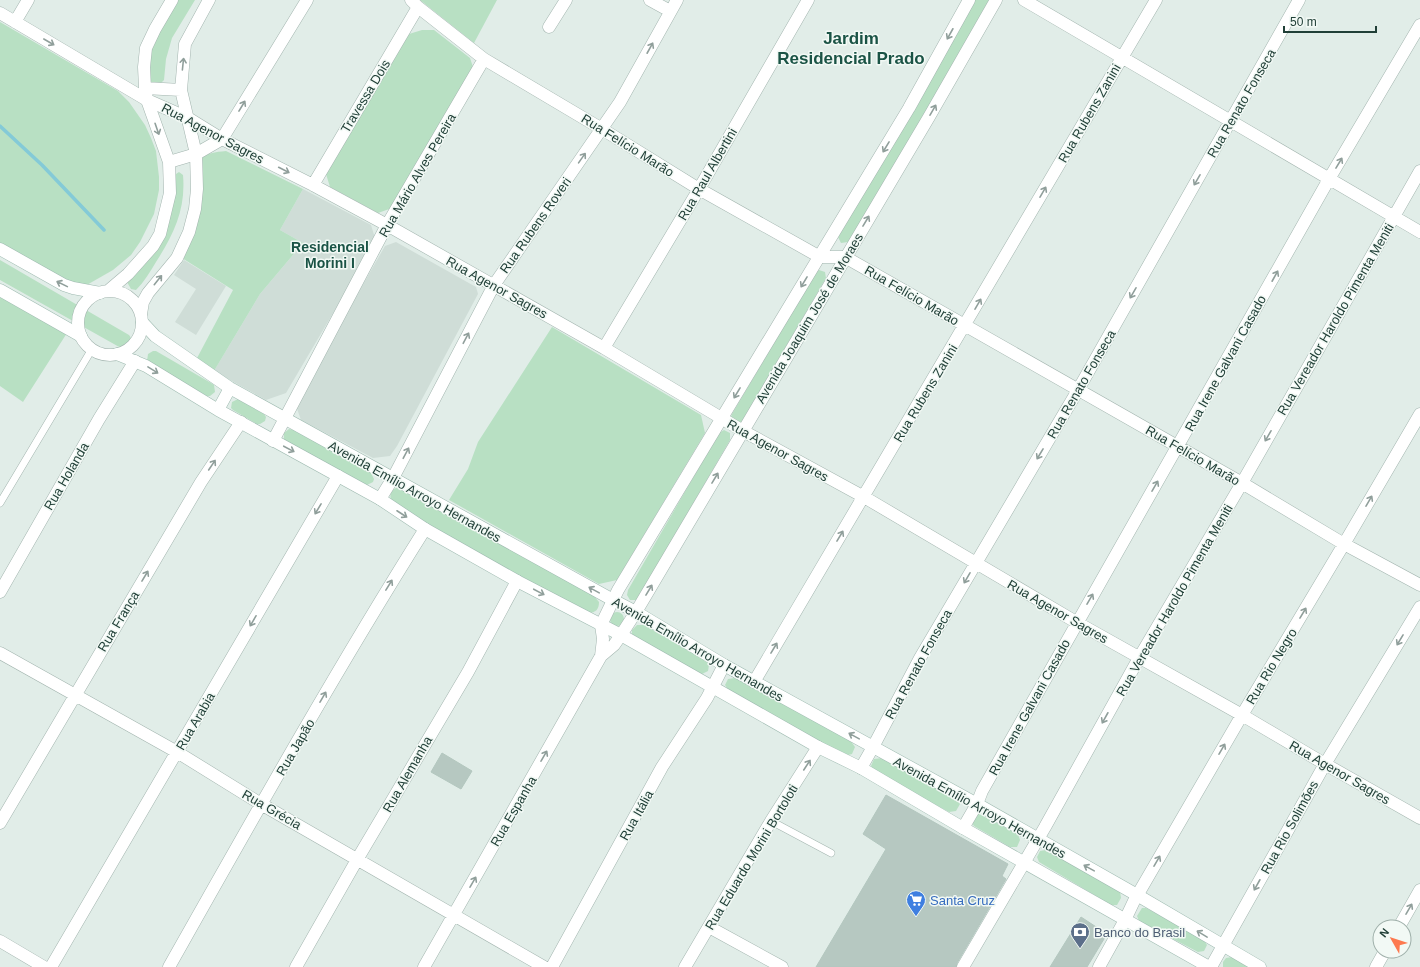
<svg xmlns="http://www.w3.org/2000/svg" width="1420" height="967" font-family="Helvetica,sans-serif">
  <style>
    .built { fill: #cfddd7 }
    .green { fill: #b8e0c3 }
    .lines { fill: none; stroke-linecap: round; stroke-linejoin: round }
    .stream { stroke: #84cad7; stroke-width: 3.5 }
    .building { fill: #b6c8c1; stroke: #b3c7bf }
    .service-casing { stroke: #a3b5af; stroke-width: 8 }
    .minor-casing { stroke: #a3b5af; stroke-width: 13 }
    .tertiary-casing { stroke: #a3b5af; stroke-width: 13 }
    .secondary-casing { stroke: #9ebab0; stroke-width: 13 }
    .service { stroke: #fff; stroke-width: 7 }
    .minor { stroke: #fff; stroke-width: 12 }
    .tertiary { stroke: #fff; stroke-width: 12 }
    .secondary { stroke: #fff; stroke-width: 12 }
    .oneway { stroke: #909f9b }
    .labels { text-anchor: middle; stroke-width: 3; stroke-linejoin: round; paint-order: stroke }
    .street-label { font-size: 13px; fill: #203f37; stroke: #f2f9f5 }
    .shop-label { font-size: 13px; fill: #366cbe; stroke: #f2f9f5; text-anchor: start }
    .service-label { font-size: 13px; fill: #4e5e75; stroke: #f2f9f5; text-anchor: start }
    .neighbourhood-label { font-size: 14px; font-weight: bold; fill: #1a5345; stroke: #f2f9f5 }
    .district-label { font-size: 17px; font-weight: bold; fill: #1a5345; stroke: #f2f9f5 }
  </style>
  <rect width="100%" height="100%" fill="#e1ede8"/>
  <path class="built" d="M303 189 371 225 375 238 352 281 286 393 266 400 214 371 260 294 303 243 280 230Z
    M396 242 476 287 478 294 397 446 390 456 373 458 301 420 295 403 385 246Z
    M184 260 226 286 196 335 175 322 196 289 174 275Z"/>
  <path class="green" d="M177 0H195L172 38 166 59 164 80 160 84H153L150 80 151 49Z
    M420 0H497L474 43Z
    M975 0H989L924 114 850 240 848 242 841 243 838 237 840 234Z
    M0 22 118 91 129 102 145 125 151 138 156 151 159 177V190L154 214 140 242 131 255 113 270 85 286 68 285 0 246Z
    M422 30H434L470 58 473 67 392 208 378 213 330 187 326 174 409 34Z
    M226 151 303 189 280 230 303 243 260 294 214 371 196 360 233 290 174 253 186 232 199 160C207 153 215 152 226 151Z
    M179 172 183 175C186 209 174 234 156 262 150 272 144 282 136 290L131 289 127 282 155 249 169 223 174 180 176 174Z
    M0 260 129 335C133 340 132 345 127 348H121L0 280Z
    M819 270 825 272 826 278 741 423 731 417 732 414 816 272Z
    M0 296 67 333 23 402 0 386Z
    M552 327 701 415 705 433 617 580 599 584 449 500 468 469 478 442Z
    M153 351H156L211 383 214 385 215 392 210 396H207L147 361 148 354Z
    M238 399 264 414 266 417 265 421 260 424H257L233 410 231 408 232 402Z
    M289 429 294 430 371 473 374 479 373 482 367 485 284 440V433Z
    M724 430 730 433V440L639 597 636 600H630L627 595 628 590 719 433Z
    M396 488H399L594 596 599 602C599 609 596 613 588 613 522 578 455 543 392 501 389 496 390 491 396 488Z
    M610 619a7 7 0 1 1 14 0a7 7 0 1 1-14 0Z
    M637 625H644L706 660 709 665 708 671 702 674 632 636V630Z
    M735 678 850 740 855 747 852 754 844 756 730 692 725 685 728 679Z
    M882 758 957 799 960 804 956 811 949 812 874 772 871 766 874 759Z
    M975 814H979L1018 834 1020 840 1017 847H1010L974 826 971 821Z
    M1046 850 1120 891 1121 898 1117 905H1111L1039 862 1037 857 1040 851Z
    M1142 908H1146L1203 939 1207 945 1204 951 1198 952 1139 921 1137 916Z
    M1232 957 1250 967H1223V962L1226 958Z"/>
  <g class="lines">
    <path class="stream" d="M0 126 42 165 104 230"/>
  </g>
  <path class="building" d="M442 753 472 771 461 789 431 772Z
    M886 795 1008 864 1002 876 1006 879 957 963 956 967H816L886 849 863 834Z
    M1081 917 1107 934 1087 967H1050Z"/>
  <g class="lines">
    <defs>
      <path id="service" d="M0 503 92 349
        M771 821 831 853"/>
      <path id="minor" d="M411 0 418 7 484 59 602 129 699 189 820 257H845L1242 483 1344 544 1420 585
        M650 0 670 11
        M1024 0 1420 232
        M0 13 147 100 188 118 222 139 313 185 387 225 604 348 743 431 864 497 1076 622 1242 715 1325 764 1420 818
        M15 22 28 0
        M549 27 566 0
        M222 139 307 0
        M313 185 418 7
        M604 348 699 189 808 0
        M273 441 387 225 484 59
        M380 499 393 478 494 285 620 102 677 0
        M0 592 99 419 135 361
        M601 625 603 639 601 656
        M0 653 177 752 261 804 544 967
        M754 682 1156 0
        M861 768 873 747 920 658 1078 390 1299 0
        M0 823 201 482 241 422
        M963 828 977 804 982 791 1329 179 1420 25
        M709 927 782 967
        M1399 927 1420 890
        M0 941 44 967
        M51 967 338 476
        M169 967C252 820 335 672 425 529
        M296 967 358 858 468 672 517 581
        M424 967 601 656 614 645 621 635
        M552 967 662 767 707 698 724 665
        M685 967 771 821 818 747
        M963 967 1045 827 1139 658 1242 483 1420 171
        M1099 967 1125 920 1134 901 1242 715 1344 544 1420 414
        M1211 967 1325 764 1420 607
        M1376 967 1385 951"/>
      <path id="tertiary" d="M145 88 181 90
        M169 162 196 154 222 139
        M108 291 128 274 153 246 160 234 170 193 169 162 147 100 145 88 144 67 146 48 155 29 172 0
        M78 323a32 32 0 1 1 64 0a32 32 0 1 1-64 0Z
        M141 314 143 302 148 293 177 258 189 232 195 209 197 189 196 154 181 90 185 44 209 0
        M601 625 618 590 909 108 969 0
        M621 635 636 612 929 117 996 0"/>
      <path id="secondary" d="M0 249 64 285 73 288 100 293
        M0 290 81 336
        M142 322 155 336 168 345 230 388 613 600 636 612 724 665 977 804 1137 895 1260 967
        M117 354 146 366 218 410 380 499 425 529 517 581 621 635 818 747 861 768 963 828 1209 967
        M218 410 230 388"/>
    </defs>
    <use href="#service" class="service-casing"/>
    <use href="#minor" class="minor-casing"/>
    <use href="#tertiary" class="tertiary-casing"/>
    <use href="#secondary" class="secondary-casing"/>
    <use href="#service" class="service"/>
    <use href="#minor" class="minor"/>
    <use href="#tertiary" class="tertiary"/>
    <use href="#secondary" class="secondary"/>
  </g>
  <defs><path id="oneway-shaft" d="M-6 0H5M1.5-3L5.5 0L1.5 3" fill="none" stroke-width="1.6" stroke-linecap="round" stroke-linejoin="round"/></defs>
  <g class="oneway">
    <use href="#oneway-shaft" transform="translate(950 34) rotate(119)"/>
    <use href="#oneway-shaft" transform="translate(49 42) rotate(30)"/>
    <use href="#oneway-shaft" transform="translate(650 48) rotate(-61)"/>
    <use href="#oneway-shaft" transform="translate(183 64) rotate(-84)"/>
    <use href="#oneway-shaft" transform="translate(242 106) rotate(-59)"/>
    <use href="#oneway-shaft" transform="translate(933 110) rotate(-60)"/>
    <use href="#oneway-shaft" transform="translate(157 129) rotate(71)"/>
    <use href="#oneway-shaft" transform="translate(886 147) rotate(121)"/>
    <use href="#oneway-shaft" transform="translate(582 158) rotate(-55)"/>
    <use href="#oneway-shaft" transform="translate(1339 163) rotate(-59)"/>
    <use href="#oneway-shaft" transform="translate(284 170) rotate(27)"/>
    <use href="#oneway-shaft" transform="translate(1197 180) rotate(120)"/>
    <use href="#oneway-shaft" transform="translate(1043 192) rotate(-60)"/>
    <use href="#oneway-shaft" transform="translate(866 221) rotate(-59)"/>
    <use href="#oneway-shaft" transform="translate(1275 276) rotate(-61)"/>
    <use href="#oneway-shaft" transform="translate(158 280) rotate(-51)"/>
    <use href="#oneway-shaft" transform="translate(804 282) rotate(121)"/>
    <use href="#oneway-shaft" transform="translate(62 284) rotate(-154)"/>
    <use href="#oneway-shaft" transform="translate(1133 293) rotate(120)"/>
    <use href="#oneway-shaft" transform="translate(978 304) rotate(-60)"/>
    <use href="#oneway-shaft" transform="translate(466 338) rotate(-62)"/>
    <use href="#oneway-shaft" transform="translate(153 370) rotate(32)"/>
    <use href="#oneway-shaft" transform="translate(737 393) rotate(121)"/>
    <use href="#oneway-shaft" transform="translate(1268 436) rotate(120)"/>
    <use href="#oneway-shaft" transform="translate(289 449) rotate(28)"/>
    <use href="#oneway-shaft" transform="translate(406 453) rotate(-62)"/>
    <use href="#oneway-shaft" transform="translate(1040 454) rotate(121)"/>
    <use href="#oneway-shaft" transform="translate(212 465) rotate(-56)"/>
    <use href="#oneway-shaft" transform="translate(715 478) rotate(-59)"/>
    <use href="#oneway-shaft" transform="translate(1155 486) rotate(-60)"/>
    <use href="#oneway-shaft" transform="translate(1369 501) rotate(-60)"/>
    <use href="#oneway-shaft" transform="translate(318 509) rotate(121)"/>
    <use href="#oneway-shaft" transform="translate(402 514) rotate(33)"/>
    <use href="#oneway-shaft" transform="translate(840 536) rotate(-59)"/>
    <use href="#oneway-shaft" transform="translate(145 576) rotate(-59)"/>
    <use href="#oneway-shaft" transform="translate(967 578) rotate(120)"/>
    <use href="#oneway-shaft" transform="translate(389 585) rotate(-58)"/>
    <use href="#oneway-shaft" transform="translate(594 590) rotate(-151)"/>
    <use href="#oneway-shaft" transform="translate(649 590) rotate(-59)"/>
    <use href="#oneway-shaft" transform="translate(539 592) rotate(28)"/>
    <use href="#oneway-shaft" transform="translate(1090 599) rotate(-60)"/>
    <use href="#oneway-shaft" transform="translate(1303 613) rotate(-59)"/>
    <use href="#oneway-shaft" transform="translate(253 621) rotate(120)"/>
    <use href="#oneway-shaft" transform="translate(1400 640) rotate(121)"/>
    <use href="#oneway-shaft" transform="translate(774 648) rotate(-59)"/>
    <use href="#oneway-shaft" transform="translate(323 697) rotate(-60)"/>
    <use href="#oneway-shaft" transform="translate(1105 718) rotate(119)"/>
    <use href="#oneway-shaft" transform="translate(854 736) rotate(-151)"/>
    <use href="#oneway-shaft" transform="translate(1222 749) rotate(-60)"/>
    <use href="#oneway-shaft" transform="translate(544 756) rotate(-60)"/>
    <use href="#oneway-shaft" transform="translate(807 765) rotate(-57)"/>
    <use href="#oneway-shaft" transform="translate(1157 861) rotate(-60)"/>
    <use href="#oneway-shaft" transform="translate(1089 868) rotate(-151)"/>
    <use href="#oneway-shaft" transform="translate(473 882) rotate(-60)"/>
    <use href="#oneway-shaft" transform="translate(1257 885) rotate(119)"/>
    <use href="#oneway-shaft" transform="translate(1409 909) rotate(-60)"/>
    <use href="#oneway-shaft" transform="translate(1202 934) rotate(-149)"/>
  </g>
  <defs>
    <symbol id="supermarket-pin" viewBox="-11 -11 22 30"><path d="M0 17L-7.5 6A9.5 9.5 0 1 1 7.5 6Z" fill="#3f7fe0" stroke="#f2f9f5"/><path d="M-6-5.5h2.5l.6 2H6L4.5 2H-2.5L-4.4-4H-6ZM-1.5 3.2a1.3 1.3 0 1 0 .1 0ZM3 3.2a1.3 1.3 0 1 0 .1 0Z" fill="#fff"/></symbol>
    <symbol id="bank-pin" viewBox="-11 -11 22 30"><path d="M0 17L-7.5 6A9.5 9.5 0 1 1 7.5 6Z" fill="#5c6f8a" stroke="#f2f9f5"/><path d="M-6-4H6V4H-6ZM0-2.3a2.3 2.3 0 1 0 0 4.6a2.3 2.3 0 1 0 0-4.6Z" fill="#fff"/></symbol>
  </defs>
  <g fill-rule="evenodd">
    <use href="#supermarket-pin" x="905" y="889" width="22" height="30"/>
    <use href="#bank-pin" x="1069" y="921" width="22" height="30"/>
  </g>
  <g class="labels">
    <g class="street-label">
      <text transform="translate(365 96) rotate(-59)" y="5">Travessa Dois</text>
      <text transform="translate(1241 103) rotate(-60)" y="5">Rua Renato Fonseca</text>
      <text transform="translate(1089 113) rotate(-60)" y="5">Rua Rubens Zanini</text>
      <text transform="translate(213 133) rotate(28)" y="5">Rua Agenor Sagres</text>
      <text transform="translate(628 145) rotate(32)" y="5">Rua Felício Marão</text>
      <text transform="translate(707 174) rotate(-60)" y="5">Rua Raul Albertini</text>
      <text transform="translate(417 175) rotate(-60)" y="5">Rua Mário Alves Pereira</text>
      <text transform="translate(535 225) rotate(-55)" y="5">Rua Rubens Roveri</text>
      <text transform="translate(497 287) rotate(29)" y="5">Rua Agenor Sagres</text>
      <text transform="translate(912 295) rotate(30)" y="5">Rua Felício Marão</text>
      <text transform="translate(809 318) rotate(-59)" y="5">Avenida Joaquim José de Moraes</text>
      <text transform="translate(1335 319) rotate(-60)" y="5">Rua Vereador Haroldo Pimenta Meniti</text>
      <text transform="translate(1225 363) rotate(-61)" y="5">Rua Irene Galvani Casado</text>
      <text transform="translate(1081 384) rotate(-60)" y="5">Rua Renato Fonseca</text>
      <text transform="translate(925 393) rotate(-59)" y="5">Rua Rubens Zanini</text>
      <text transform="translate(778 450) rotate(29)" y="5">Rua Agenor Sagres</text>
      <text transform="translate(1193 455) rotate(30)" y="5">Rua Felício Marão</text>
      <text transform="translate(66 476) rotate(-60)" y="5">Rua Holanda</text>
      <text transform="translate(415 491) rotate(29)" y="5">Avenida Emílio Arroyo Hernandes</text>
      <text transform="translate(1174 600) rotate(-60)" y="5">Rua Vereador Haroldo Pimenta Meniti</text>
      <text transform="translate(1058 611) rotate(30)" y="5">Rua Agenor Sagres</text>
      <text transform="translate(118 621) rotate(-59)" y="5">Rua França</text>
      <text transform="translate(698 649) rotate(30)" y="5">Avenida Emílio Arroyo Hernandes</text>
      <text transform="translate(918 664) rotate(-61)" y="5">Rua Renato Fonseca</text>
      <text transform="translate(1271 666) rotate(-59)" y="5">Rua Rio Negro</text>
      <text transform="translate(1029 707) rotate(-61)" y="5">Rua Irene Galvani Casado</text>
      <text transform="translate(195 721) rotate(-60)" y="5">Rua Arabia</text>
      <text transform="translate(295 747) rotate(-60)" y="5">Rua Japão</text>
      <text transform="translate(1340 772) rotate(30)" y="5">Rua Agenor Sagres</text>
      <text transform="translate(407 774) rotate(-60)" y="5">Rua Alemanha</text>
      <text transform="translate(980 807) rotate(29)" y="5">Avenida Emílio Arroyo Hernandes</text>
      <text transform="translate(272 809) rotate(30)" y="5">Rua Grécia</text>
      <text transform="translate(513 811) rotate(-60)" y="5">Rua Espanha</text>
      <text transform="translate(636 815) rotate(-61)" y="5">Rua Itália</text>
      <text transform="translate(1289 827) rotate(-61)" y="5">Rua Rio Solimões</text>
      <text transform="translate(751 857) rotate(-59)" y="5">Rua Eduardo Morini Bortoloti</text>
    </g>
    <g class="shop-label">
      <text x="930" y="905">Santa Cruz</text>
    </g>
    <g class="service-label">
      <text x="1094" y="937">Banco do Brasil</text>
    </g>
    <g class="neighbourhood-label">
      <text x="330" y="252">Residencial<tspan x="330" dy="16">Morini I</tspan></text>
    </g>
    <g class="district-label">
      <text x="851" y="44">Jardim<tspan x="851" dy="20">Residencial Prado</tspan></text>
    </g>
  </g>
  <g transform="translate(1392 939) rotate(309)"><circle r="19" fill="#f2f9f5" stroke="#9eafa9"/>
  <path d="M0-3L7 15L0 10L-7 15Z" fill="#fd794f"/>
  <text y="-6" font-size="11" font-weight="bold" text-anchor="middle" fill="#203f37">N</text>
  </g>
  <path d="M1284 26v6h92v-6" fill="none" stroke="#203f37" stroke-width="2"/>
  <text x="1290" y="26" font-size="12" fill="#203f37" stroke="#f2f9f5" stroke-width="3" paint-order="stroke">50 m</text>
</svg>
